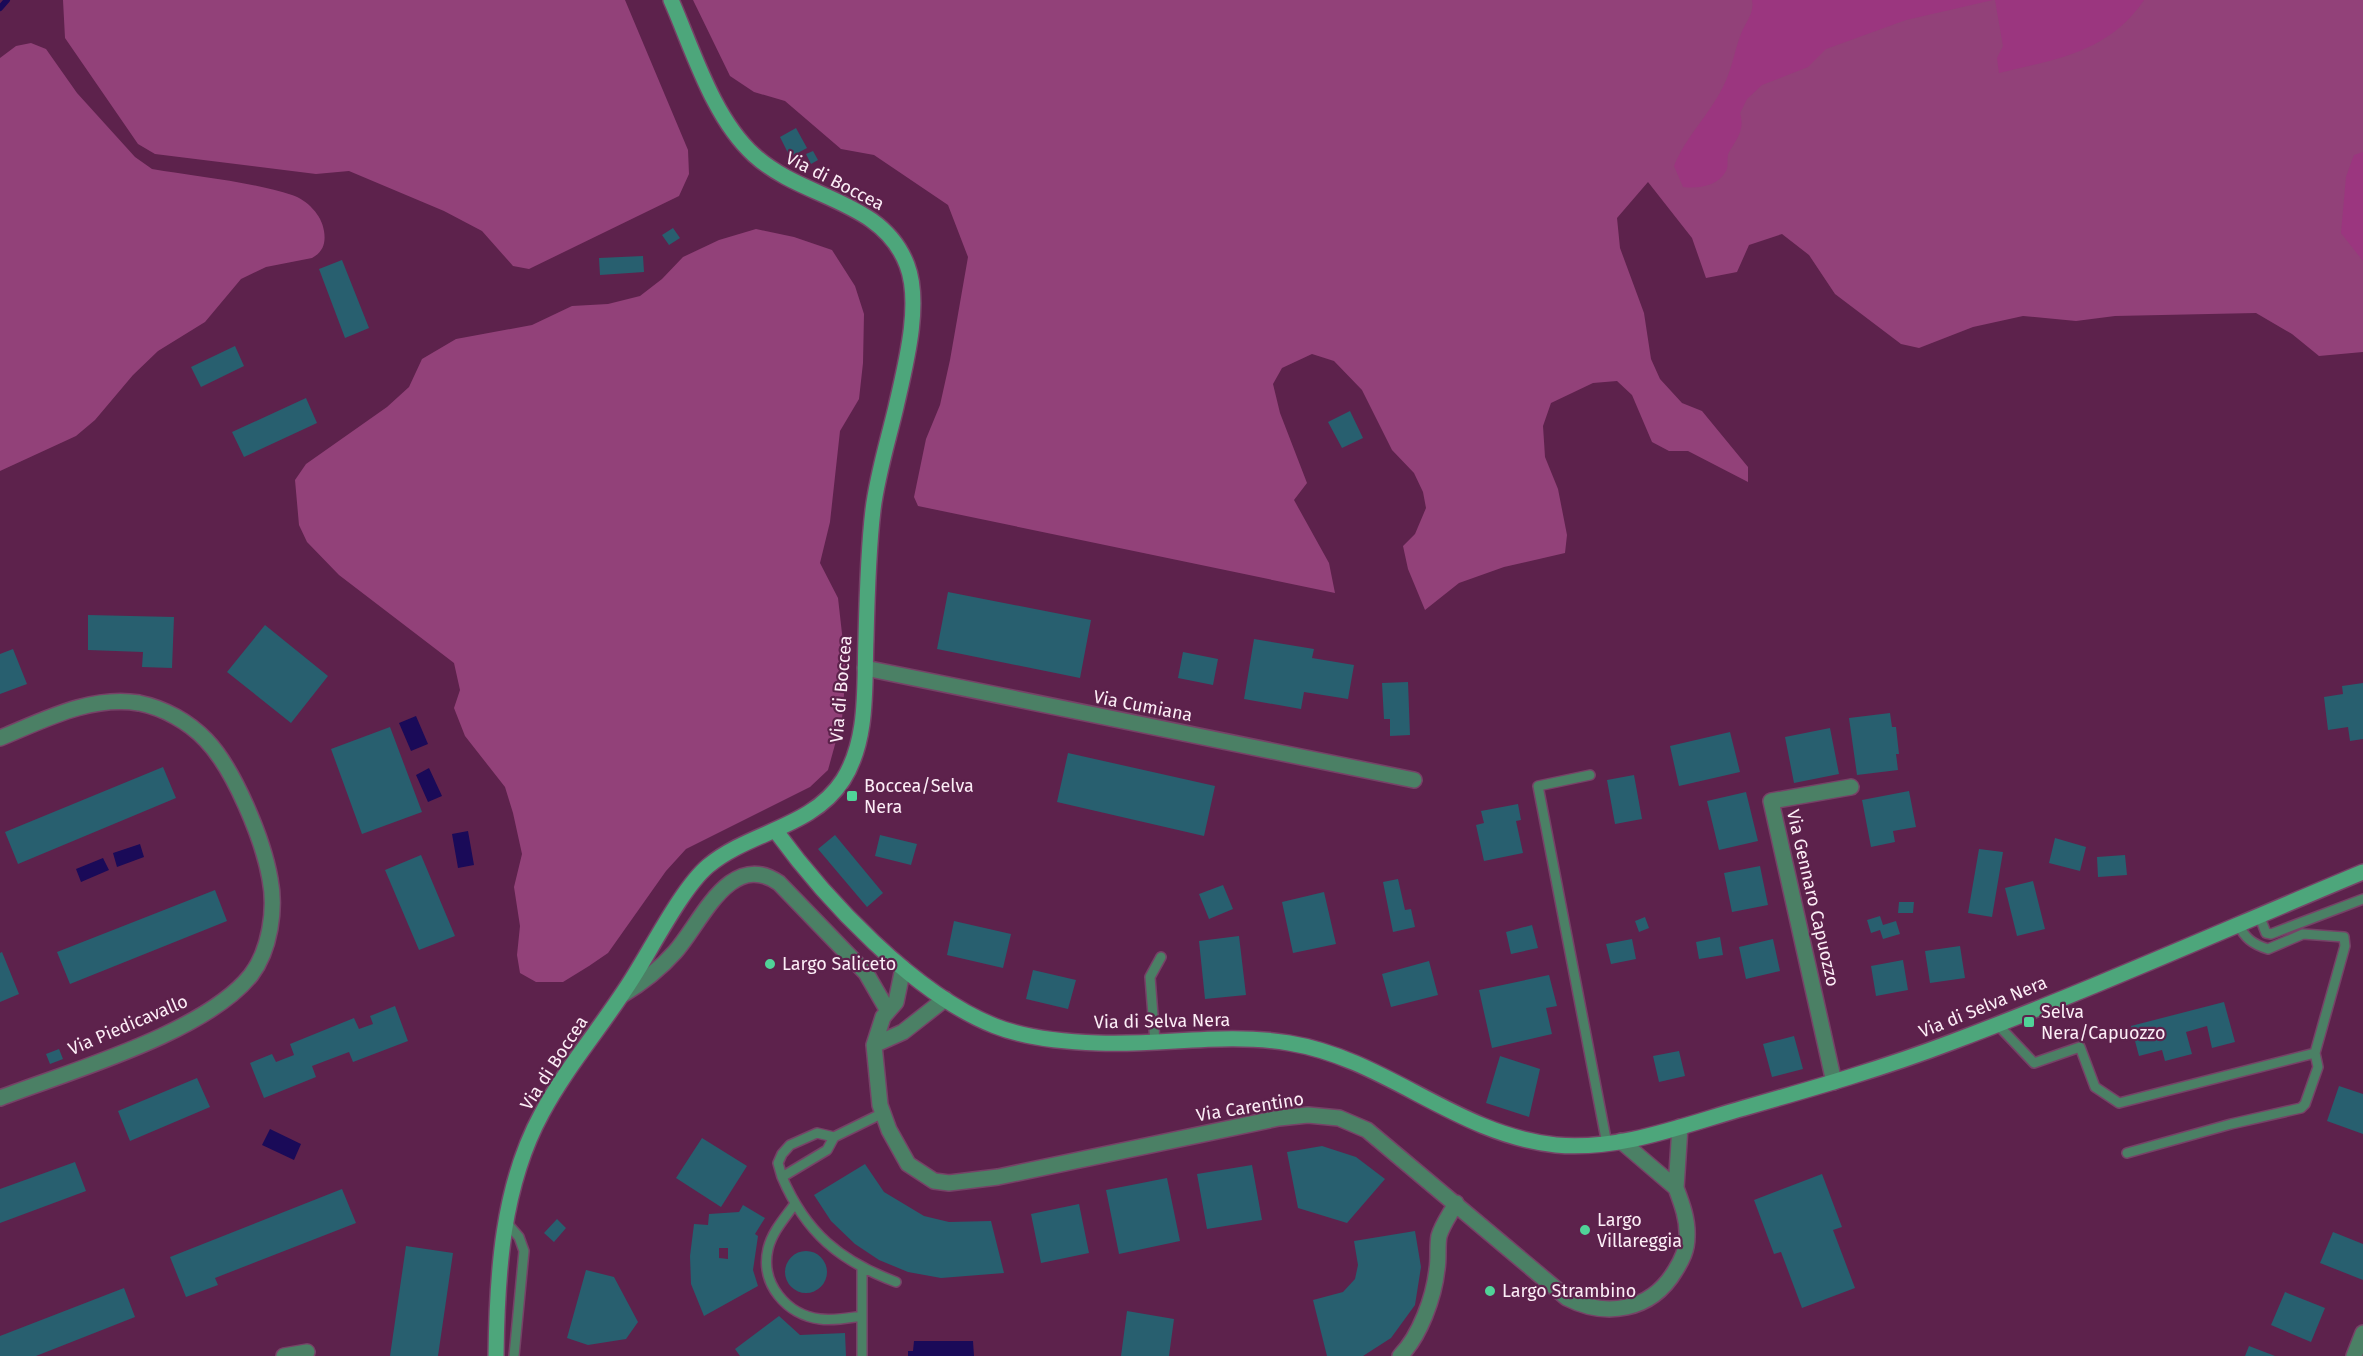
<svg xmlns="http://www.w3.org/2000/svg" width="2363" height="1356" font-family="'Fira Sans',sans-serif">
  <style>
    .green { fill: #924179 }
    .forest { fill: #9b367f }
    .water { fill: #1a0a58 }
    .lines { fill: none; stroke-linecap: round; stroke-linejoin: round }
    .stream { stroke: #1a0a58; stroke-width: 6 }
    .building { fill: #285f6f; fill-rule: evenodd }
    .lane-casing { stroke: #764267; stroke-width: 12 }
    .street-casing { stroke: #764267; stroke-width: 18 }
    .secondary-casing { stroke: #764267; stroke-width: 18 }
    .lane { stroke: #4b8065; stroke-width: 9 }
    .street { stroke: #4b8065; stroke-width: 15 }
    .secondary { stroke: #4da67b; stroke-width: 15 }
    .poi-dot { fill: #50d398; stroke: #5d224c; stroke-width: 2 }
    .labels { text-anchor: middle; stroke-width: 4.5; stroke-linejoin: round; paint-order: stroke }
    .street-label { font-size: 18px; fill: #fcedf6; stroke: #5d224c }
    .poi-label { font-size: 18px; fill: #fcedf6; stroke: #5d224c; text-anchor: start }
  </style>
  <rect width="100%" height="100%" fill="#5d224c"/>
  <path class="green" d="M63 0H625L688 150 689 174 679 196 529 269 513 266 482 231 444 211 349 171 316 174 155 154 138 144 65 38Z
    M693 0H2363V352L2319 356 2292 334 2256 313 2115 316 2076 321 2023 316 1973 327 1919 348 1901 344 1835 294 1809 255 1782 234 1749 245 1737 272 1706 278 1692 238 1648 182 1617 218 1620 248 1644 313 1651 359 1660 379 1682 403 1702 411 1748 467V482L1688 451H1669L1652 442 1632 395 1617 381 1593 383 1551 403 1543 426 1545 457 1558 489 1567 535 1565 553 1504 567 1459 583 1425 610 1408 569 1403 546 1415 534 1426 508 1423 492 1414 473 1392 450 1362 390 1334 361 1312 354 1282 368 1273 384 1280 413 1307 483 1294 500 1329 563 1335 593 918 506 914 497 926 439 940 405 950 360 968 257 948 205 874 155 841 149 785 101 754 92 730 76Z
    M31 43 46 49 77 93 135 157 152 169C194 176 252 182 292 195 307 200 322 215 324 231 326 243 323 252 312 258L266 267 241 279 205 322 158 351 133 375 95 420 76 436 0 471V58L16 46Z
    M756 229 794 237 832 250 855 286 864 314 863 363 859 399 840 431 830 522 820 563 838 598 846 669 842 719 828 770 810 787 686 849 666 871 608 953 589 966 563 982H536L520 973 517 955 520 926 514 887 522 854 513 813 505 787 465 736 454 708 460 690 454 663 339 575 307 542 299 525 295 480 306 464 387 407 409 387 422 359 456 339 532 325 572 306 608 304 640 296 662 279 683 257 719 240Z"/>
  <path class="forest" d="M1752 0H1993L1906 20 1826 49 1808 67 1762 85 1747 99 1740 113C1745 130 1737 138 1729 152 1726 158 1729 166 1726 171 1718 186 1698 189 1683 187L1674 166C1685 138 1709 115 1723 87 1732 70 1734 52 1741 34 1745 23 1755 13 1752 0Z
    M1995 0H2144C2108 53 2056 59 1999 73L1997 58 2003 46Z
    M2363 152V261L2341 233 2346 177 2354 155Z"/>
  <path class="water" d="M416 716 428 744 411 751 399 723Z
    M429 768 442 796 428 802 416 775Z
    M468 831 474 865 458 868 452 834Z
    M140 844 144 857 117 867 113 853Z
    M103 858 109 870 81 882 76 869Z
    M270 1129 301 1144 294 1160 262 1145Z
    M914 1341H973L974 1356H908V1351H913Z"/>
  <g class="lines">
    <path class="stream" d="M0 8 7 0"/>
  </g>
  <path class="building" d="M796 128 807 148 790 157 780 137Z
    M813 151 818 160 811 164 806 154Z
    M673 228 680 238 669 245 662 235Z
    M643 256 644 272 600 275 599 258Z
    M342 260 369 328 345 338 319 269Z
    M235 346 244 366 201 387 191 367Z
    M306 398 317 423 244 457 232 432Z
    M1350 411 1363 438 1342 448 1328 422Z
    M948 592 1091 620 1080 678 937 649Z
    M88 615 174 617 172 668 142 667 143 652 88 650Z
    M265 625 328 676 291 723 227 672Z
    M1254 639 1314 649 1312 658 1354 665 1348 699 1304 692 1301 709 1244 699Z
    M13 649 27 684 0 694V654Z
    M1183 652 1218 659 1213 685 1178 678Z
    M1408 682 1410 735 1390 736V719H1384L1382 683Z
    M2363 683V739L2350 741 2348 727 2328 730 2324 697 2343 694 2342 686Z
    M1890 713 1892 727H1896L1899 754H1896L1898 770 1857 775 1849 718Z
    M390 727 422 812 362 834 331 749Z
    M1830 728 1839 774 1794 783 1785 737Z
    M1730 732 1740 772 1679 786 1670 746Z
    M1068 753 1215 786 1204 836 1057 802Z
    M163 767 176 798 18 864 5 832Z
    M1634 775 1642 819 1615 824 1607 780Z
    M1909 791 1916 827 1893 831 1895 842 1871 847 1862 800Z
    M1746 792 1758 841 1719 850 1707 801Z
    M1518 804 1521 820 1516 821 1523 853 1484 861 1476 825 1484 823 1481 811Z
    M835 835 883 893 867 907 818 849Z
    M880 835 917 844 911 865 875 856Z
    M2055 838 2086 847 2080 871 2049 863Z
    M1979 849 2003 852 1992 917 1968 913Z
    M421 855 455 936 419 950 385 870Z
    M2125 855 2127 875 2098 877 2097 857Z
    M1760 866 1768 905 1732 912 1724 873Z
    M1398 879 1405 910 1411 909 1415 927 1393 932 1383 882Z
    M2033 881 2045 929 2017 936 2005 888Z
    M1223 885 1233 909 1209 919 1199 894Z
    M215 890 227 921 70 984 57 952Z
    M1324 892 1336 944 1293 953 1282 902Z
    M1899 902H1914L1913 913H1898Z
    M1880 916 1883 925 1896 921 1900 934 1883 939 1880 930 1871 933 1867 920Z
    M1645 917 1649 928 1639 932 1635 921Z
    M954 921 1011 934 1003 968 947 955Z
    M1532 925 1538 948 1511 954 1506 932Z
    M1239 936 1246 995 1205 999 1199 941Z
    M1720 937 1723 955 1699 959 1696 942Z
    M1632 939 1636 959 1611 964 1606 944Z
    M1773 939 1780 971 1746 979 1739 947Z
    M1960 946 1965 978 1930 983 1925 951Z
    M2 952 19 994 0 1002V953Z
    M1903 960 1908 990 1876 996 1871 966Z
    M1429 961 1438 995 1391 1007 1382 974Z
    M1033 970 1076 980 1068 1009 1026 999Z
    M1549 975 1557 1006 1546 1008 1552 1034 1492 1048 1479 990Z
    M2224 1002 2235 1042 2212 1048 2207 1026 2186 1032 2192 1054 2165 1061 2162 1050 2139 1056 2131 1026Z
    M395 1006 408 1041 353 1062 349 1052 312 1066 316 1077 264 1098 250 1063 272 1054 276 1062 294 1055 290 1044 354 1018 359 1029 373 1024 370 1016Z
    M1794 1036 1803 1069 1772 1077 1763 1044Z
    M59 1049 63 1059 50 1064 46 1054Z
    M1679 1051 1685 1076 1659 1082 1653 1056Z
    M1500 1056 1540 1069 1529 1117 1486 1103Z
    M197 1078 210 1107 130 1141 118 1111Z
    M2339 1086 2363 1094V1134L2327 1121Z
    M702 1138 747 1166 721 1207 676 1178Z
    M1322 1146 1356 1157 1385 1179 1347 1223 1298 1208 1287 1152Z
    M75 1162 86 1191 0 1223V1189Z
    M865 1164 884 1192 924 1216 949 1222 991 1221 1004 1273 941 1278 908 1272 879 1260 855 1244 831 1221 814 1195Z
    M1252 1165 1262 1220 1207 1229 1197 1174Z
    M1822 1174 1842 1227 1833 1230 1855 1288 1802 1308 1781 1252 1774 1254 1754 1200Z
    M1167 1178 1180 1241 1119 1254 1106 1190Z
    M342 1189 356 1223 215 1278 218 1285 186 1297 170 1257Z
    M1079 1204 1089 1253 1041 1263 1031 1214Z
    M743 1205 765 1218 755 1234 758 1236 753 1270 758 1286 704 1316 691 1284 690 1256 694 1224 708 1225 709 1214 739 1212ZM719 1248H728V1259L719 1258Z
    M557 1219 566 1228 554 1242 544 1233Z
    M1415 1231 1421 1267 1415 1305 1391 1338 1363 1356H1327L1313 1300 1343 1292 1355 1279 1358 1265 1354 1241Z
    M2333 1232 2363 1244V1280L2320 1263Z
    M406 1246 453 1253 438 1356H390Z
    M785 1272a21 21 0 1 1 42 0a21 21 0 1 1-42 0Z
    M586 1270 614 1277 638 1322 626 1339 588 1345 567 1338Z
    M124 1288 135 1317 36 1356H0V1336Z
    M2285 1292 2325 1308 2311 1342 2271 1325Z
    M1127 1311 1174 1319 1169 1356H1121Z
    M779 1316 800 1335 845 1333 846 1356H740L735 1349Z
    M2249 1346 2275 1356H2245Z"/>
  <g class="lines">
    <defs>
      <path id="lane" d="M1590 775 1538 786 1607 1144
        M2259 915 2266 933 2271 934 2363 899
        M1997 1024 2034 1063 2080 1047 2095 1087 2119 1103 2315 1053 2345 946 2344 937 2303 934 2268 949C2252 944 2245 938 2238 924
        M1155 1041 1150 977 1161 957
        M883 1113 834 1137 827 1150 782 1177C806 1233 840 1261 896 1282
        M2127 1153 2231 1124 2301 1108 2305 1104 2318 1067 2315 1053
        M782 1177 778 1163 782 1154 790 1145 817 1133 834 1137
        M794 1205C784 1219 772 1232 768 1249 760 1284 787 1315 820 1319 834 1321 848 1318 862 1316
        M506 1222 519 1237 524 1251 514 1356
        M862 1356V1269"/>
      <path id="street" d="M865 668 1414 780
        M0 738C44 720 91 695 139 703 164 708 189 722 206 740 234 769 263 839 270 879 276 909 270 950 251 975 205 1033 70 1071 0 1098
        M903 968 896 1002 883 1017 874 1045 880 1105 889 1130 908 1164 934 1181 949 1183 998 1177 1279 1118 1308 1115 1339 1118 1367 1130 1567 1298C1606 1318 1651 1311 1675 1271 1682 1260 1687 1250 1687 1237 1688 1220 1682 1204 1676 1188
        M622 995C642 983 659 970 675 952 701 923 730 849 779 883L866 973 888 1011
        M874 1045 903 1032 945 999
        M1834 1082 1771 801 1851 787
        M1621 1141 1676 1188 1680 1127
        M284 1356 307 1352
        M1400 1356C1420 1336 1434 1297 1437 1269 1439 1258 1437 1246 1439 1236 1442 1225 1451 1213 1456 1203
        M2354 1356 2363 1333"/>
      <path id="secondary" d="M775 830C826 900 914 994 995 1026 1025 1038 1064 1042 1098 1043 1161 1046 1225 1032 1289 1043 1387 1059 1455 1134 1556 1145 1619 1151 1684 1125 1744 1108 1814 1088 1884 1068 1952 1042 2090 990 2226 929 2363 872
        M496 1356C497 1274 502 1186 542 1113 567 1066 604 1024 632 979 652 948 682 888 708 866 750 831 812 828 843 780 869 739 864 685 866 639 867 596 868 552 873 510 877 476 888 441 896 407 905 367 922 304 907 265 882 199 803 200 754 155 713 118 693 50 671 0"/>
    </defs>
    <use href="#lane" class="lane-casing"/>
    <use href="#street" class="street-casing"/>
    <use href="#secondary" class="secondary-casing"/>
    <use href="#lane" class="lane"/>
    <use href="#street" class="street"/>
    <use href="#secondary" class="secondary"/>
  </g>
  <g class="poi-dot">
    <rect x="846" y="790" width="12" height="12" rx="3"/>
    <circle cx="770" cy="964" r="6"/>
    <rect x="2023" y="1016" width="12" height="12" rx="3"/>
    <circle cx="1585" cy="1230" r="6"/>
    <circle cx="1490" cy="1291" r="6"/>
  </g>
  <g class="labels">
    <g class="street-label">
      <text transform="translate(835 181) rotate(27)" y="6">Via di Boccea</text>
      <text transform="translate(841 689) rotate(-85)" y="6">Via di Boccea</text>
      <text transform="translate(1143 706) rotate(11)" y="6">Via Cumiana</text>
      <text transform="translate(1813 898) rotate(77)" y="6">Via Gennaro Capuozzo</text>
      <text transform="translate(1983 1007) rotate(-22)" y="6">Via di Selva Nera</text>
      <text transform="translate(1162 1021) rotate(-1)" y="6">Via di Selva Nera</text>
      <text transform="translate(128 1025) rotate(-23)" y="6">Via Piedicavallo</text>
      <text transform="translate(554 1063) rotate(-57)" y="6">Via di Boccea</text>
      <text transform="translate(1250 1107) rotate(-9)" y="6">Via Carentino</text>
    </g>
    <g class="poi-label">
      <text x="864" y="792">Boccea/Selva<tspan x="864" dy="21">Nera</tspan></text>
      <text x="782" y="970">Largo Saliceto</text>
      <text x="2041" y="1018">Selva<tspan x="2041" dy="21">Nera/Capuozzo</tspan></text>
      <text x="1597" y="1226">Largo<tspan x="1597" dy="21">Villareggia</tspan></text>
      <text x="1502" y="1297">Largo Strambino</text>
    </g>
  </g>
</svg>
